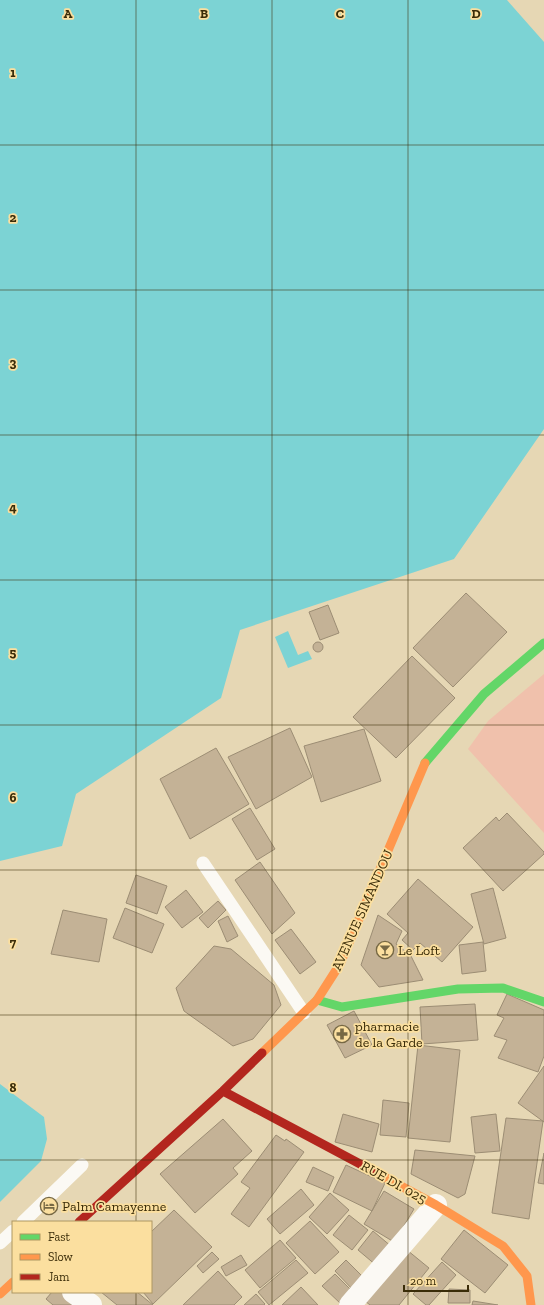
<svg xmlns="http://www.w3.org/2000/svg" width="544" height="1305" font-family="'Zilla Slab',serif">
  <style>
    .green { fill: #f0c1ac }
    .water { fill: #7cd3d4 }
    .building { fill: #c4b296; stroke: #9c8d74 }
    .lines { fill: none; stroke-linecap: round; stroke-linejoin: round }
    .lane { stroke: #fbf9f4; stroke-width: 13 }
    .street { stroke: #fbf9f4; stroke-width: 22 }
    .fast { stroke: #63d668; stroke-width: 9 }
    .slow { stroke: #ff974d; stroke-width: 9 }
    .jam { stroke: #b3261e; stroke-width: 9 }
    .grid { fill: none; stroke: #3a2c08; stroke-width: 1; stroke-opacity: 0.55 }
    .labels { text-anchor: middle; stroke-width: 3.5; stroke-linejoin: round; paint-order: stroke }
    .street-label { font-size: 14px; fill: #3a2c08; stroke: #fbdf9f }
    .poi-label { font-size: 14px; fill: #3a2c08; stroke: #fbdf9f; text-anchor: start }
    .grid-label { font-size: 13px; text-anchor: middle; font-weight: bold; fill: #3a2c08; stroke: #fbdf9f; stroke-width: 3.5; stroke-linejoin: round; paint-order: stroke }
  </style>
  <rect width="100%" height="100%" fill="#e6d7b4"/>
  <path class="green" d="M544 674V833L468 749 488 721Z"/>
  <path class="water" d="M0 0H507L544 42V429L454 559 240 630 221 698 76 794 62 846 0 861Z
    M288 631 298 655 308 651 312 659 288 668 275 637Z
    M0 1084 44 1117 47 1139 41 1161 0 1202Z"/>
  <path class="building" d="M466 593 507 632 453 687 413 648Z
    M328 605 339 633 320 640 309 612Z
    M313 647a5 5 0 1 1 10 0a5 5 0 1 1-10 0Z
    M412 656 455 698 396 758 353 717Z
    M290 728 312 777 256 809 228 757Z
    M364 729 381 781 321 802 304 746Z
    M216 748 249 804 190 839 160 779Z
    M250 808 275 849 257 860 232 819Z
    M507 813 544 852V854L503 891 463 848 496 817 499 821Z
    M260 862 295 913 272 934 235 880Z
    M136 875 167 886 157 914 126 903Z
    M418 879 473 927 442 962 420 943 413 950 402 940 408 933 387 914Z
    M493 888 506 938 484 944 471 894Z
    M186 890 203 912 182 928 165 907Z
    M218 901 226 910 208 928 199 918Z
    M125 908 164 924 152 953 113 938Z
    M63 910 107 919 99 962 51 954Z
    M378 915 402 931 396 944 411 956 423 980 379 987 361 965Z
    M228 916 238 936 227 942 218 921Z
    M291 929 316 962 300 974 275 940Z
    M483 942 486 971 462 974 459 945Z
    M214 946 231 949 274 985 281 1005 253 1039 233 1046 184 1011 176 988Z
    M507 994 544 1010V1056L538 1072 498 1058 507 1040 494 1036 504 1018 497 1015Z
    M475 1004 478 1040 422 1044 420 1007Z
    M354 1011 372 1045 345 1058 327 1025Z
    M418 1045 460 1050 450 1142 408 1138Z
    M544 1066V1122L518 1103Z
    M383 1100 409 1103 406 1137 380 1135Z
    M343 1114 379 1124 372 1152 335 1142Z
    M496 1114 500 1151 475 1153 471 1117Z
    M506 1118 543 1121 529 1219 492 1213Z
    M223 1119 252 1151 233 1168 238 1174 195 1213 160 1174Z
    M276 1135 285 1141 286 1139 304 1152 249 1227 231 1214 250 1188 241 1182Z
    M415 1150 475 1156 465 1194 458 1198 411 1174Z
    M544 1153V1184L538 1183Z
    M346 1165 385 1183 372 1211 333 1192Z
    M313 1167 334 1177 328 1191 306 1182Z
    M301 1189 314 1205 280 1234 267 1219Z
    M384 1191 414 1209 394 1242 364 1224Z
    M330 1193 349 1210 327 1234 309 1217Z
    M174 1210 212 1247 153 1304 143 1292H151V1232Z
    M349 1215 368 1230 352 1250 333 1235Z
    M310 1221 339 1252 315 1274 286 1243Z
    M464 1230 508 1265 485 1293 441 1259Z
    M373 1231 392 1247 377 1266 358 1250Z
    M280 1240 296 1258 260 1288 245 1270Z
    M407 1250 429 1268 399 1305H370L365 1301Z
    M212 1252 219 1259 203 1273 197 1266Z
    M241 1255 247 1265 226 1276 221 1267Z
    M296 1260 308 1273 269 1305 258 1292Z
    M346 1260 365 1279 353 1290 335 1271Z
    M442 1262 456 1275 429 1305H426L413 1294Z
    M218 1271 242 1297 234 1305H183Z
    M335 1274 353 1292 341 1304 322 1286Z
    M301 1287 318 1305H282Z
    M449 1289 470 1290V1303H448Z
    M52 1292H61L76 1305H53L46 1299Z
    M101 1292H137L153 1305H117Z
    M256 1294 265 1304 264 1305H244Z
    M473 1301 498 1305H472Z"/>
  <g class="lines">
    <path class="lane" d="M203 863 304 1013
      M23 1222 82 1165
      M0 1243 13 1231"/>
    <path class="street" d="M73 1292 91 1305
      M350 1305 436 1205"/>
    <path class="fast" d="M425 763 484 694 544 643
      M317 1000 342 1007 458 989 503 988 544 1002"/>
    <path class="slow" d="M262 1053 317 1000 340 964 425 763
      M377 1173 436 1205 503 1246 527 1276 531 1305
      M0 1294 13 1282"/>
    <path class="jam" d="M223 1091 377 1173
      M79 1222 223 1091 262 1053"/>
  </g>
  <path class="grid" d="M136 0V1222M272 0V1305M408 0V1305M0 145H544M0 290H544M0 435H544M0 580H544M0 725H544M0 870H544M0 1015H544M0 1160H544M136 1292V1305"/>
  <defs>
    <symbol id="bar-ring" viewBox="-11 -11 22 22"><circle r="9.5" fill="#fbdf9f" stroke="#766844" stroke-width="1.5"/><path d="M-6-5H6L.8 .8V4.5H3.5V6h-7V4.5H-.8V.8Z" fill="#766844"/></symbol>
    <symbol id="pharmacy-ring" viewBox="-11 -11 22 22"><circle r="9.5" fill="#fbdf9f" stroke="#766844" stroke-width="1.5"/><path d="M-2-6h4v4h4v4h-4v4h-4v-4h-4v-4h4Z" fill="#766844"/></symbol>
    <symbol id="hotel-ring" viewBox="-11 -11 22 22"><circle r="9.5" fill="#fbdf9f" stroke="#766844" stroke-width="1.5"/><path d="M-6-4.5h1.5V1H6V5H4.5V3h-9V5H-6ZM-4 0a1.8 1.8 0 1 1 3.6 0ZM.5 0V-2.5h3Q6-2.5 6 0Z" fill="#766844"/></symbol>
  </defs>
  <g fill-rule="evenodd">
    <use href="#bar-ring" x="375" y="940" width="20" height="20"/>
    <use href="#pharmacy-ring" x="332" y="1024" width="20" height="20"/>
    <use href="#hotel-ring" x="39" y="1196" width="20" height="20"/>
  </g>
  <g class="labels">
    <g class="street-label">
      <text transform="translate(362 910) rotate(-66)" y="5">AVENUE SIMANDOU</text>
      <text transform="translate(394 1182) rotate(29)" y="5">RUE DI. 025</text>
    </g>
    <g class="poi-label">
      <text x="398" y="955">Le Loft</text>
      <text x="355" y="1031">pharmacie<tspan x="355" dy="16">de la Garde</tspan></text>
      <text x="62" y="1211">Palm Camayenne</text>
    </g>
  </g>
  <g class="grid-label">
    <text x="68" y="18">A</text>
    <text x="204" y="18">B</text>
    <text x="340" y="18">C</text>
    <text x="476" y="18">D</text>
    <text x="13" y="77">1</text>
    <text x="13" y="222">2</text>
    <text x="13" y="367">3</text>
    <text x="13" y="512">4</text>
    <text x="13" y="657">5</text>
    <text x="13" y="802">6</text>
    <text x="13" y="947">7</text>
    <text x="13" y="1092">8</text>
  </g>
  <rect x="12" y="1221" width="140" height="72" fill="#fbdf9f" stroke="#ae9763"/>
  <rect x="20" y="1234" width="20" height="6" fill="#63d668" stroke="#ae9763"/>
  <text x="48" y="1241" font-size="12" fill="#3a2c08">Fast</text>
  <rect x="20" y="1254" width="20" height="6" fill="#ff974d" stroke="#ae9763"/>
  <text x="48" y="1261" font-size="12" fill="#3a2c08">Slow</text>
  <rect x="20" y="1274" width="20" height="6" fill="#b3261e" stroke="#ae9763"/>
  <text x="48" y="1281" font-size="12" fill="#3a2c08">Jam</text>
  <path d="M404 1285v6h64v-6" fill="none" stroke="#3a2c08" stroke-width="2"/>
  <text x="410" y="1285" font-size="12" fill="#3a2c08" stroke="#fbdf9f" stroke-width="3" paint-order="stroke">20 m</text>
</svg>
